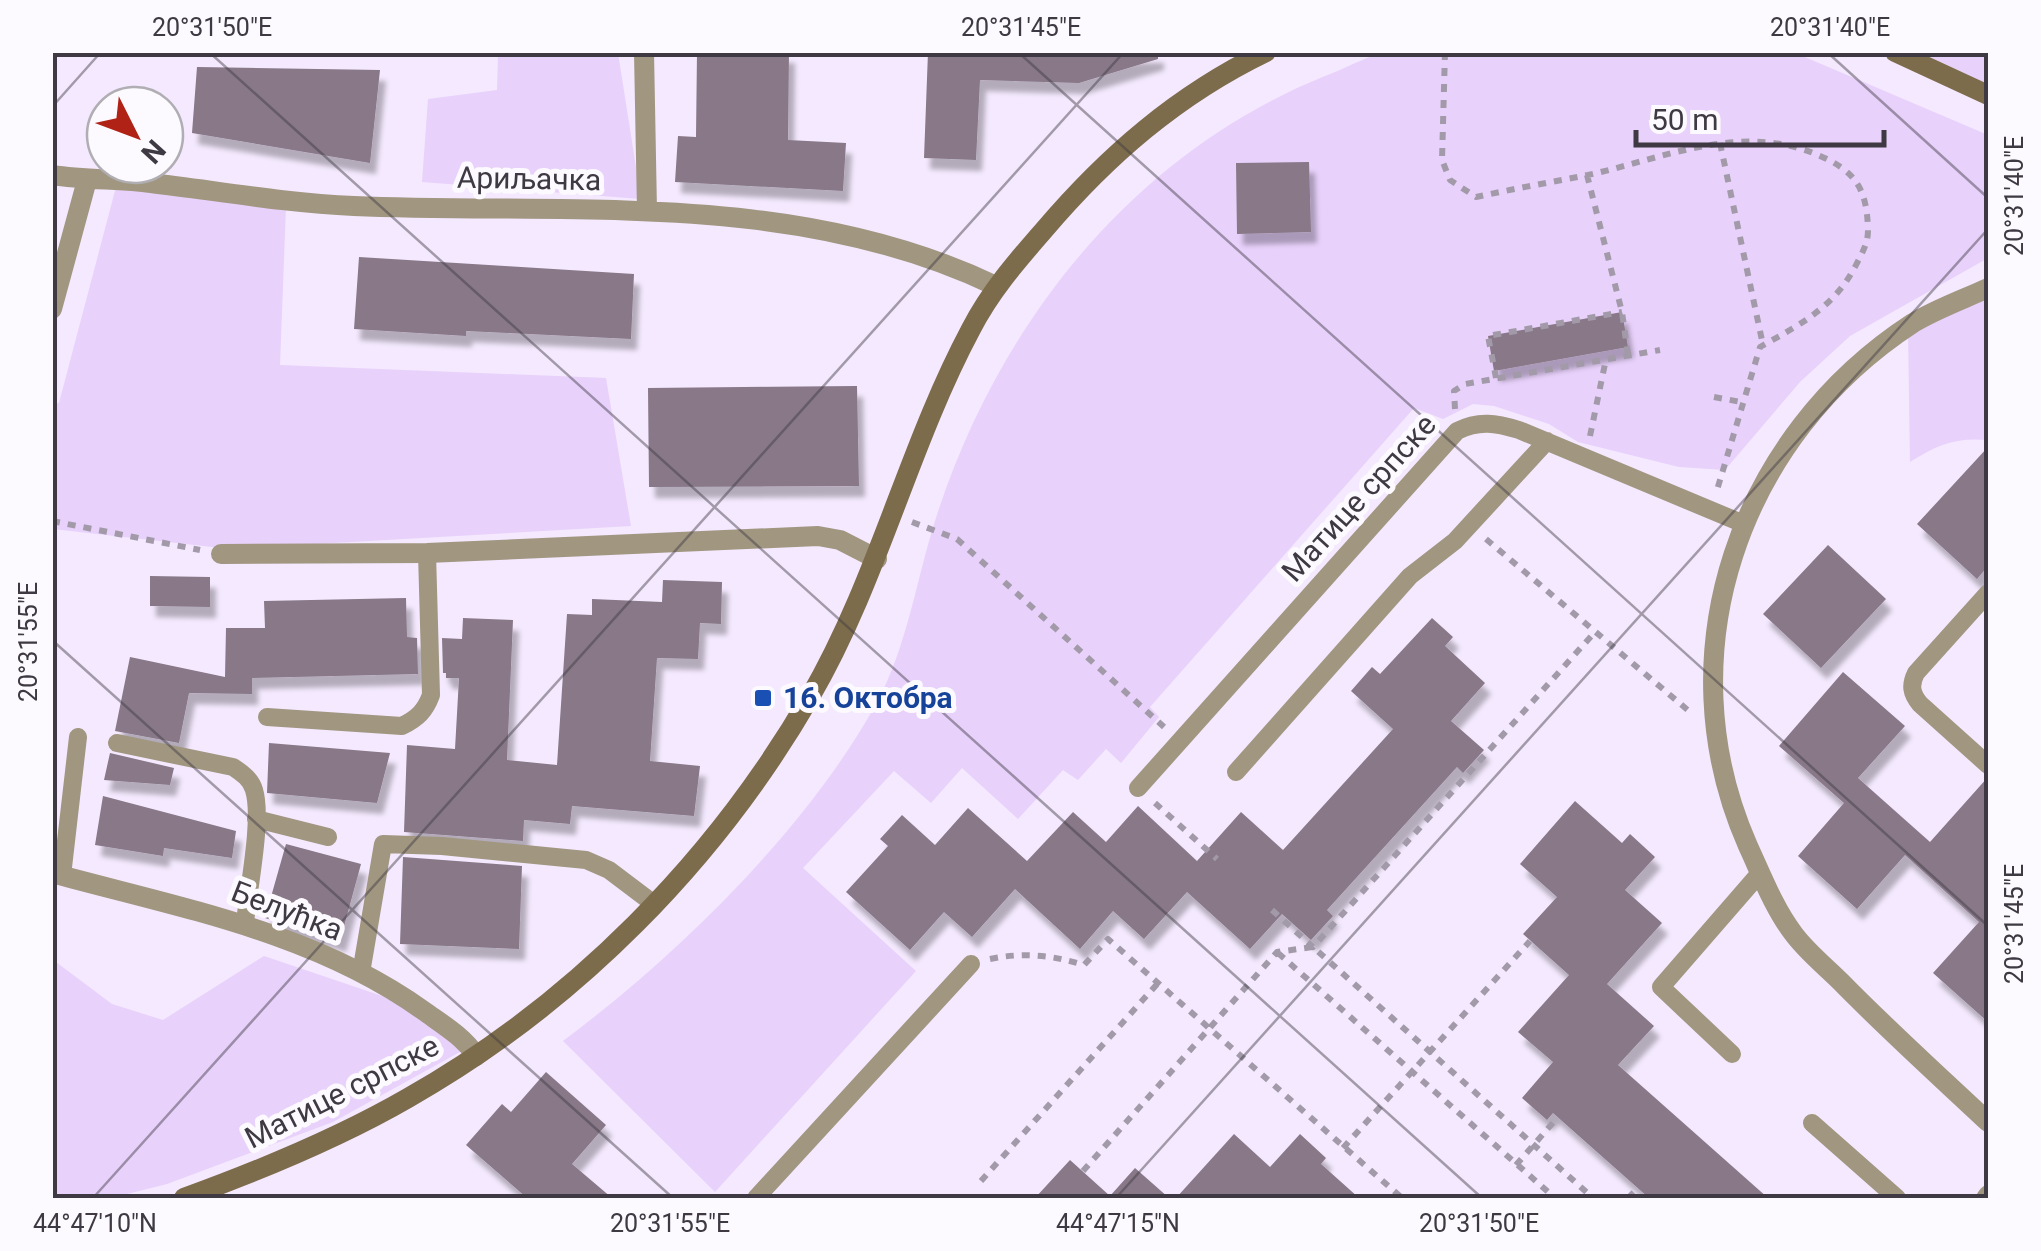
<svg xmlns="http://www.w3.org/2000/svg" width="2041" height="1251" font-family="Roboto,sans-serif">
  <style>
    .green { fill: #e8d1fb }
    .building { fill: #887888; filter: url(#shadow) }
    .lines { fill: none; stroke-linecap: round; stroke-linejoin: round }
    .path { stroke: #a29aa9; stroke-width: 6; stroke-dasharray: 8 8; stroke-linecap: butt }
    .lane { stroke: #a19680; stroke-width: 18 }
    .street { stroke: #a19680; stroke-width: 20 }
    .secondary { stroke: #7c6c4b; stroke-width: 20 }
    .ticks { fill: none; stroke: #3e3942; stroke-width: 2.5; stroke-opacity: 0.45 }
    .transit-dot { fill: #1a4fb4; stroke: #fcfafe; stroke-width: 4 }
    .labels { text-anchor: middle; stroke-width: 10; stroke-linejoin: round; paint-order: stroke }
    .street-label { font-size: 30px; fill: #3e3942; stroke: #fcfafe }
    .transit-label { font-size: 30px; font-weight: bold; fill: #164399; stroke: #fcfafe; text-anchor: start }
    .neatline { fill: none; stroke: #3e3942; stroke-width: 4 }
    .ticks-label { font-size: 25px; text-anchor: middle; fill: #3e3942 }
  </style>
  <defs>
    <filter id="shadow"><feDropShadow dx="6" dy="11" stdDeviation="2.5" flood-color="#0004"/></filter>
  </defs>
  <rect width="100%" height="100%" fill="#f4e9fe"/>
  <path class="green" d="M1793 52 1988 135V258L1850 336 1800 382 1725 470 1679 467 1578 442 1549 424 1494 406 1473 404 1443 419 1414 408 1150 707 1159 717 1121 763 1106 749 1078 780 1063 770 1018 819 962 768 931 803 894 771 803 868 916 971 715 1192 563 1041C678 955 807 829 876 704 907 647 916 581 935 521 997 325 1132 154 1325 76 1344 69 1363 58 1382 53 1407 47 1467 53 1496 53 1595 53 1694 53 1793 52Z
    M568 53H618L641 199 422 182 428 99 497 90 498 56Z
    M1921 53H1988V84Z
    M116 187 286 206 280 365 606 378 631 526 230 549 53 529 52 403H59Z
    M1988 294V440C1956 437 1936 445 1910 462L1908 330Z
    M264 956 391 999 469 1047 333 1122 167 1184 111 1198H53L52 959 112 1004 163 1020Z"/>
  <path class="building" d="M697 52H789L788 140 846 143 843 191 675 182 678 136 696 137Z
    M928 52H1158V59L1079 83 980 80 976 160 924 158Z
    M197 67 380 70 370 163 192 133Z
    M1309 162 1311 232 1237 234 1236 163Z
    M359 257 634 274 631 339 466 331V336L354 329Z
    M1622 312 1628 347 1494 371 1488 336Z
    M857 386 859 486 649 487 648 388Z
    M1988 447V566L1977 579 1917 524Z
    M1828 545 1886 599 1821 668 1763 614Z
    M150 576 210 577V607L150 606Z
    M663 580 722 582 721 624 700 623 698 659 657 658 650 761 700 766 694 816 572 806 570 824 524 820 523 841 404 832 407 745 455 749 459 678H446V673H443L442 638 462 639 463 618 513 620 507 760 557 765 567 614 592 615V599L662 602Z
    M406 598 407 637 417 638 418 674 252 678V694L189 693 179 743 115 731 130 657 225 677 226 628H265L264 601Z
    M1432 618 1453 637 1445 646 1485 683 1451 721 1484 750 1463 773 1457 767 1327 910 1333 916 1311 940 1282 914 1250 949 1187 892 1144 939 1113 911 1080 949 1015 889 972 937 944 912 910 950 846 892 888 846 880 839 902 815 935 845 968 808 1027 861 1073 812 1106 842 1138 806 1197 861 1241 812 1283 850 1393 729 1351 691 1372 667 1380 674Z
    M1843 672 1905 726 1858 778 1930 842 1988 777V1022L1933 973 1979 922 1905 855 1857 909 1798 856 1844 803 1779 746Z
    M269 743 390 753 377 803 267 793Z
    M110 753 174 768 170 785 104 780Z
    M103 796 236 831 232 858 164 848 163 856 95 845Z
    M1575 801 1622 843 1630 834 1655 857 1625 890 1662 923 1607 984 1654 1026 1618 1065 1768 1198H1649L1553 1113 1547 1120 1522 1098 1553 1062 1518 1032 1569 975 1523 934 1557 897 1520 864Z
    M286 844 361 864 340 941 265 918Z
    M403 857 522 866 519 949 400 944Z
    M546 1072 606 1125 572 1164 612 1198H527L466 1145 502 1104 511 1112Z
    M1234 1134 1270 1167 1300 1134 1326 1158 1321 1164 1359 1198H1176Z
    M1070 1160 1110 1196 1135 1168 1169 1198H1035Z"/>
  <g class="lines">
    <path class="path" d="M1445 52 1442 160 1450 180 1476 197C1513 189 1551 182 1588 175 1665 158 1741 122 1818 155 1856 171 1867 189 1868 230 1868 244 1862 253 1856 265 1834 308 1799 325 1760 347L1717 490
      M1720 143 1763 345
      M1587 175 1622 312 1628 355
      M1496 378 1488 336 1622 312
      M1714 397 1741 402
      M1455 409 1454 391 1465 384 1660 350
      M1590 436 1606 359
      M52 521 200 550
      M912 522 957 539 1164 727
      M1486 539 1690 712
      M1155 803 1217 859
      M1272 910 1313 947 1594 633
      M1278 953 1555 1198
      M990 959C1024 952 1051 955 1084 965L1108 939 1402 1198
      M1343 1148 1530 941
      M1516 1165 1558 1117
      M1083 1171 1277 952 1313 947 1593 1198
      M981 1181 1158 983
      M1628 1198 1638 1188"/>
    <path class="lane" d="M1988 593 1916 673C1910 685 1911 693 1920 704L1988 765
      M267 717 402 726C418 718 425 711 431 695L427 553
      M117 743 233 767C242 773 251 779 254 790 263 819 248 890 245 923
      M1236 772 1410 576 1455 541 1547 441
      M1138 788 1457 431C1479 420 1496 423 1519 430L1744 524
      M256 819 328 837
      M62 876 78 737
      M361 973 383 844 442 846 586 860 609 870 654 904
      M1732 1054 1661 987 1760 873
      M1812 1123 1897 1198
      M756 1198 971 964
      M1985 1198 1988 1194"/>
    <path class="street" d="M644 52 647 211
      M52 175C85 180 118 179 151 183 218 191 286 203 354 206 570 215 794 189 996 286
      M1988 288C1964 299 1936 309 1913 323 1739 436 1663 654 1748 846 1761 874 1774 908 1793 933 1806 951 1825 966 1841 982 1888 1030 1939 1076 1988 1122
      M52 309 87 180
      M221 554 427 553 818 536 840 540 877 559
      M52 873C180 908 314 932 424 1011 442 1024 464 1037 476 1056"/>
    <path class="secondary" d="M1895 52 1988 95
      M184 1198C261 1170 337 1139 408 1098 574 1004 715 861 810 697 878 580 908 447 971 329 990 292 1016 262 1044 230 1107 156 1177 95 1266 52"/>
  </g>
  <path class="ticks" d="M209 52 1482 1198M1018 52 1988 926M1827 52 1988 198M52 107 101 52M52 640 673 1198M93 1198 1124 52M1116 1198 1988 229"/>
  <rect class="transit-dot" x="753" y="688" width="20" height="20" rx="5"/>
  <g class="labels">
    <g class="street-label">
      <text transform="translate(529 179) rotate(1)" y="10">Ариљачка</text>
      <text transform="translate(1359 498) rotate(-48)" y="10">Матице српске</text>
      <text transform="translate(287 911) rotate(21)" y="10">Белућка</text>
      <text transform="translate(342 1092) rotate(-27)" y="10">Матице српске</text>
    </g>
    <g class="transit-label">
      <text x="783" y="708">16. Октобра</text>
    </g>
  </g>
  <rect width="2041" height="1251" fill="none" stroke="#fcfafe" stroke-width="110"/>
  <g transform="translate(135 135) rotate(132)"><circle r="48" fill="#fcfafe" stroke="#b0adb3" stroke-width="2.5"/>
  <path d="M0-8L18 38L0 25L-18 38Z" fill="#b12216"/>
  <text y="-15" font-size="28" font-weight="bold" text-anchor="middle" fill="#3e3942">N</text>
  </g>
  <path d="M1636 130v15h248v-15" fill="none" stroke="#3e3942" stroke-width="5"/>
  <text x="1651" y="130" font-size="30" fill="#3e3942" stroke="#fcfafe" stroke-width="8" paint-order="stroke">50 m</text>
  <rect x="55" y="55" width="1931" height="1141" class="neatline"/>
  <g class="ticks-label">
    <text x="212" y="36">20°31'50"E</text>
    <text x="1021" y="36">20°31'45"E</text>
    <text x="1830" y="36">20°31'40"E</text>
    <text transform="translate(2014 196) rotate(-90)" y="9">20°31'40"E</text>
    <text transform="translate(28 642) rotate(-90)" y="9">20°31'55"E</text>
    <text transform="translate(2014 924) rotate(-90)" y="9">20°31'45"E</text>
    <text x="95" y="1232">44°47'10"N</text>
    <text x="670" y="1232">20°31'55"E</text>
    <text x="1118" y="1232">44°47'15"N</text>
    <text x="1479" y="1232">20°31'50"E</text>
  </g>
</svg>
